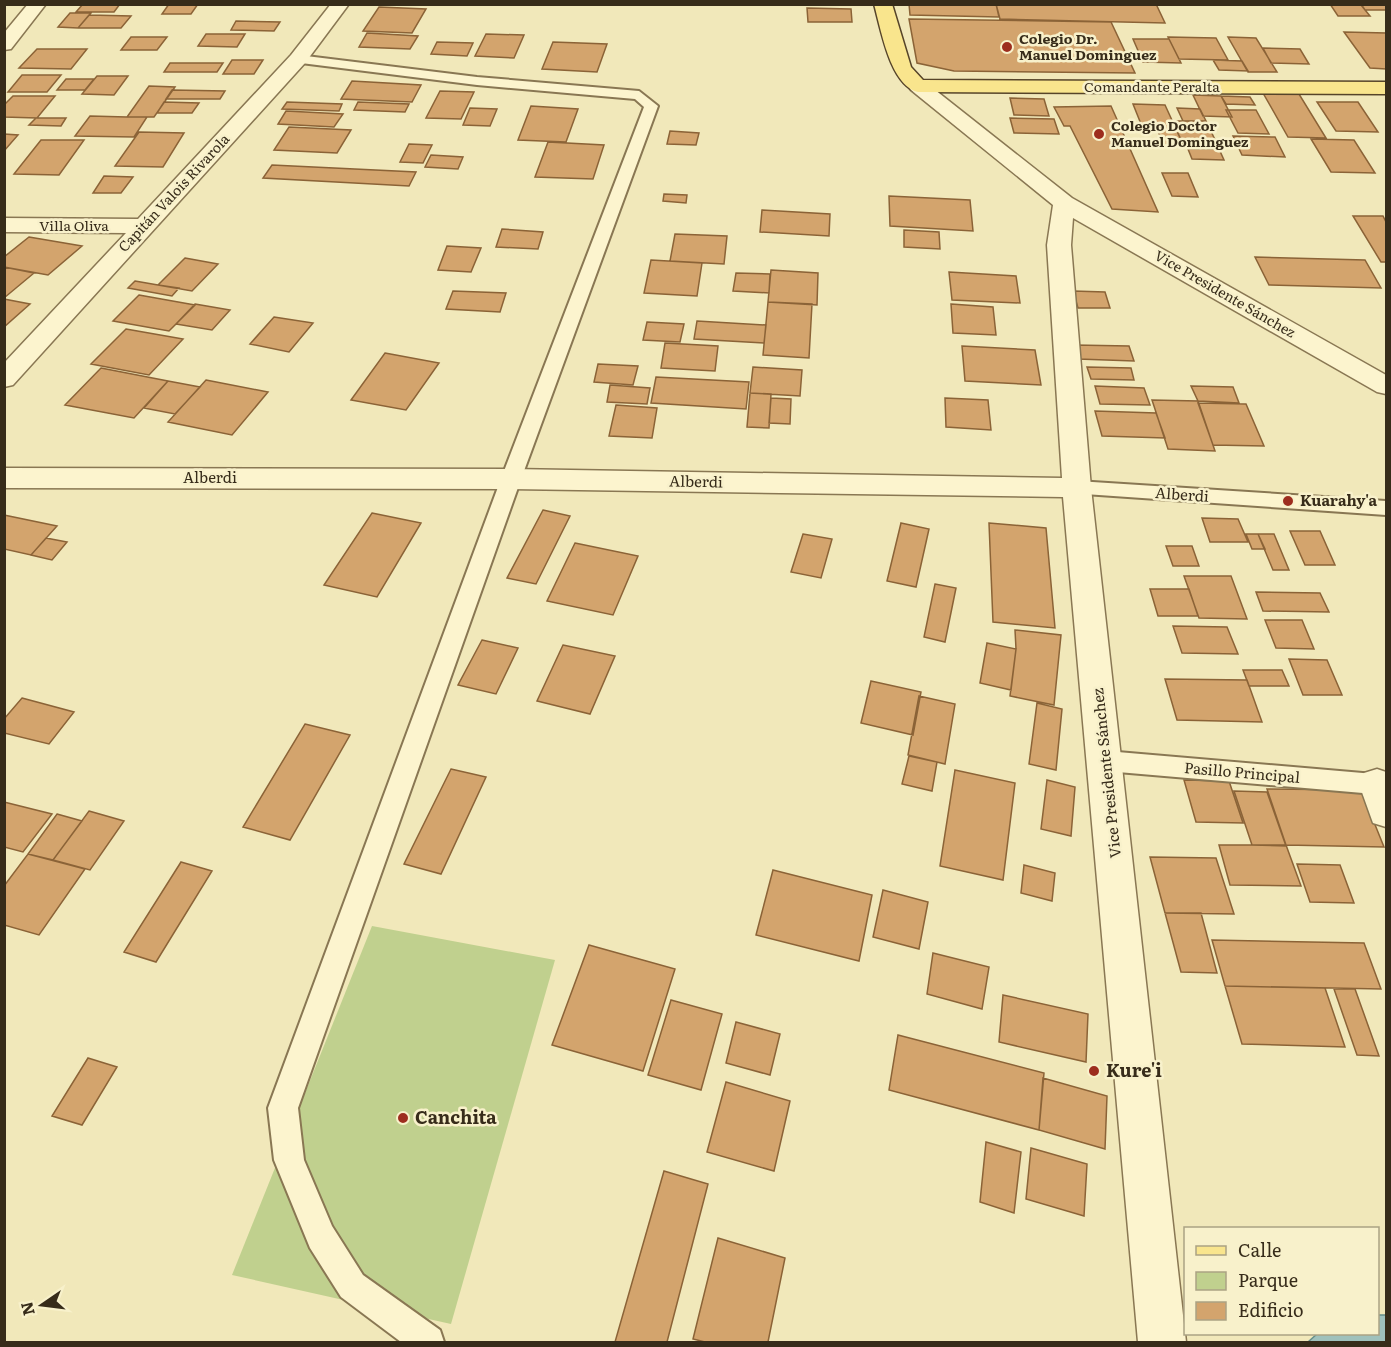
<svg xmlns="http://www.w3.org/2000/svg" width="1391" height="1347" font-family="Literata,serif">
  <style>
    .green { fill: #c0d08e }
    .water { fill: #9fc1bc; stroke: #668f8a; stroke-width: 1.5 }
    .building { fill: #d3a46d; stroke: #8b6337; stroke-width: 1.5 }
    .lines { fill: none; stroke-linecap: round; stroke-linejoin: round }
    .lane-casing { stroke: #897753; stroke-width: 4 }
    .street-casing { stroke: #897753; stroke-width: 3 }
    .primary-casing { stroke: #564429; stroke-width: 3 }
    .lane { fill: #fcf4ce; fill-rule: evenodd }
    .street { fill: #fcf4ce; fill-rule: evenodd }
    .primary { fill: #f9e58d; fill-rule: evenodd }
    .poi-dot { fill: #9d2d1e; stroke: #f8f1cb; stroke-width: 2 }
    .labels { text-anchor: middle; stroke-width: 5; stroke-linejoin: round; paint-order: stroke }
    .far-poi-label { font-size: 14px; font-weight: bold; fill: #372c1a; stroke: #f8f1cb; text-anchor: start }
    .far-street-label { font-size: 14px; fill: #372c1a; stroke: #f8f1cb }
    .street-label { font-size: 15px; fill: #372c1a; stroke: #f8f1cb }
    .poi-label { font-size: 15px; font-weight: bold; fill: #372c1a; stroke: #f8f1cb; text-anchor: start }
    .near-poi-label { font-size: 18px; font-weight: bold; fill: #372c1a; stroke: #f8f1cb; text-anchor: start }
  </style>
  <rect width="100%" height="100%" fill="#f1e8ba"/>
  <path class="green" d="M372 926 555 960 451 1324 232 1275Z"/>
  <path class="water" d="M1378 1315H1386V1342H1308L1317 1334H1378Z"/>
  <path class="building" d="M83 4H120L114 12H76Z
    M169 4H198L191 14H162Z
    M909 4H996L999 17 910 15Z
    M996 4H1156L1165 23 1000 19Z
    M1330 4 1361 5 1370 16H1338Z
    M1386 4V10H1365L1361 4Z
    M379 7 426 9 412 33 363 31Z
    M807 8 851 9 852 22H808Z
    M70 13H91L78 28 58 27Z
    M89 15 131 16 121 28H78Z
    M909 19 1111 22 1135 73 954 71 917 63Z
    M236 21 280 22 274 31 231 30Z
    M1344 32 1386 33V69L1370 68Z
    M367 33 418 36 410 49 359 47Z
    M206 34H245L237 47 198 46Z
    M486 34 524 35 514 58 475 56Z
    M131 37H167L157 50H121Z
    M1168 37 1216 38 1228 60 1179 59Z
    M1228 37 1256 38 1277 72H1248Z
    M1133 39H1169L1181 63 1143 62Z
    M437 42 473 43 467 56 431 54Z
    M553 42 607 44 597 72 542 69Z
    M1263 48 1300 49 1309 64 1271 63Z
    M37 49H87L71 69 19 68Z
    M232 60H263L254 74H223Z
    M1213 60 1242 61 1248 71 1219 70Z
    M170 63H223L217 72H164Z
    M22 75H61L47 92H8Z
    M97 76H128L114 95 82 94Z
    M66 79H94L85 90H57Z
    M352 81 421 85 412 102 341 99Z
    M149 86 175 87 154 117H127Z
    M172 90 225 91 220 99H166Z
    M440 91 474 92 461 119 426 118Z
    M1263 93 1299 94 1326 138 1288 137Z
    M1193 95 1221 96 1232 117 1203 116Z
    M13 96H55L37 118 4 117V105Z
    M1221 96 1250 97 1255 105 1226 104Z
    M1010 98 1044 99 1049 116 1014 115Z
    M164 102 199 103 192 113H157Z
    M287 102 342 104 339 111 282 109Z
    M358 102 409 104 405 112 354 110Z
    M1317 102H1358L1378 132 1336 131Z
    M1133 104 1165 105 1176 129H1143Z
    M531 106 578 109 566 142 518 140Z
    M1111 106 1158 212 1112 209 1070 126H1064L1054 107Z
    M470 108 497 109 490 126 463 125Z
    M1177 108 1200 109 1206 121H1183Z
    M1226 110H1256L1269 134 1238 133Z
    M286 111 343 114 334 127 278 124Z
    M90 116 127 117H147L134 137 75 136Z
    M36 118H66L61 126 29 125Z
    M1010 118 1054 119 1059 134 1014 133Z
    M1172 121H1206L1218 146H1184Z
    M289 127 351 130 337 153 274 150Z
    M1157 129H1176L1184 146 1164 145Z
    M670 131 699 133 696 145 667 144Z
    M139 132 184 133 163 167 115 166Z
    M4 134 18 135 4 151Z
    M1233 136 1275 137 1285 157 1242 155Z
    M1311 139 1354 140 1375 173 1331 172Z
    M41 140H84L59 175 14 174Z
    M548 142 604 145 593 179 535 177Z
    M409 144 432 145 423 163 400 162Z
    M1188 149H1219L1224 160 1192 159Z
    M431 155 463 157 458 169 425 167Z
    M272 165 416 172 409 186 263 178Z
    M1162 173H1188L1198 197 1172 196Z
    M104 176 133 177 121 193H93Z
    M664 194 687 195 686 203 663 201Z
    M889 196 970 200 973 231 890 226Z
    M762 210 830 214 829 236 760 232Z
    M1353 216H1383L1386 222V262H1381Z
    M502 229 543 232 538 249 496 247Z
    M904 230 939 232 940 249 904 247Z
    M675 234 727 236 724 264 670 261Z
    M29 237 82 246 48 275 4 267V257Z
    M447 246 481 248 471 272 438 270Z
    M1255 257 1365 260 1381 288 1269 285Z
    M185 258 218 264 192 291 158 285Z
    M651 260 702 263 697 296 644 293Z
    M4 267 34 273 4 298Z
    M771 270 818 273 817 305 768 302Z
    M949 272 1016 276 1020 303 952 300Z
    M736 273 770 274 769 293 733 291Z
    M135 281 158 285 179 288 172 296 128 288Z
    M453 291 506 293 500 312 446 309Z
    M1073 291 1105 292 1110 308H1078Z
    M139 295 195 305 169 331 113 321Z
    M4 299 30 304 4 327Z
    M768 302 812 304 809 358 763 355Z
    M195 304 230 310 212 330 176 324Z
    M951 304 993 307 996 335 953 333Z
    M274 317 313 323 289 352 250 344Z
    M697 321 766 325 764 343 694 339Z
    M647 322 684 324 680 342 643 340Z
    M126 329 183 339 149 375 91 364Z
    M665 343 718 346 715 371 661 368Z
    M1074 345 1129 346 1134 361 1078 359Z
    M962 346 1035 350 1041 385 965 381Z
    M385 353 439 363 406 410 351 400Z
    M598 364 638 366 633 385 594 382Z
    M753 367 802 370 800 396 750 393Z
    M1087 367 1131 368 1134 380 1091 379Z
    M101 368 168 381 134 418 65 405Z
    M656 377 749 382 746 409 651 403Z
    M206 380 268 392 232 435 168 422Z
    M168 381 200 387 175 414 144 408Z
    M610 385 650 388 647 404 607 402Z
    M1095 386 1144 388 1150 405 1100 404Z
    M1191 386 1233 387 1239 403 1198 401Z
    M750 393 771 394 769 428 747 427Z
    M771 398 791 399 790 424 769 423Z
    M945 398 988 400 991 430 946 427Z
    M1152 400 1198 401 1215 451 1168 449Z
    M1198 403 1246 404 1264 446 1213 445Z
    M616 405 657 408 652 438 609 436Z
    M1095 411 1156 413 1165 438 1102 436Z
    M543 510 570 516 536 584 507 578Z
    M372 513 421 523 377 597 324 585Z
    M4 515 57 526 31 555 4 549Z
    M1202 518 1238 519 1248 542H1210Z
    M901 523 929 529 916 587 887 581Z
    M989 523 1046 528 1055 628 993 622Z
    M1290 531H1320L1335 565H1305Z
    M803 534 832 539 821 578 791 572Z
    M1246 534H1258L1265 549H1252Z
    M1258 534H1274L1289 570H1273Z
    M46 538 67 542 52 560 31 555Z
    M575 543 638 556 613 615 547 601Z
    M1166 546H1192L1199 566H1173Z
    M1184 576H1231L1247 619 1199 618Z
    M935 584 956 588 945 642 924 637Z
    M1150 589H1189L1198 616H1158Z
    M1256 592 1320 593 1329 612 1263 611Z
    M1265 620H1302L1314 649 1276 648Z
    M1173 626 1227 627 1238 654 1182 653Z
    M1015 630 1061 635 1054 705 1010 696 1016 649Z
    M482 640 518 648 496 694 458 685Z
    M987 643 1016 649 1011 690 980 683Z
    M563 645 615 656 590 714 537 701Z
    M1289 659 1327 660 1342 695H1303Z
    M1243 670H1282L1289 686H1249Z
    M1165 679 1247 680 1262 722 1177 720Z
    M871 681 921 692 913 735 861 723Z
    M919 696 955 704 945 764 908 755Z
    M22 698 74 712 49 744 4 733V719Z
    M1037 703 1062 709 1056 770 1029 764Z
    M305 724 350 735 290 840 243 827Z
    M909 756 937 762 932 791 902 784Z
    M451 769 486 777 441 874 404 864Z
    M955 770 1015 783 1003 880 940 866Z
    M1047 780 1075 787 1071 836 1041 829Z
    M1184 780 1229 781 1243 823 1196 822Z
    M1267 789 1361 790 1384 847 1286 845Z
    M1234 791 1267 792 1286 846 1252 845Z
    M4 802 52 814 23 852 4 847Z
    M89 811 124 821 90 870 53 860Z
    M57 814 82 821 53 860 28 854Z
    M1219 845H1286L1301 886 1230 885Z
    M28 854 85 869 39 935 4 925V886Z
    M1150 857 1216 858 1234 914 1165 913Z
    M181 862 212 871 156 962 124 952Z
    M1297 864 1340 865 1354 903 1310 902Z
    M1024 865 1055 873 1052 901 1021 893Z
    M773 870 872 895 859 961 756 935Z
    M883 890 928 902 919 949 873 937Z
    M1165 913H1201L1217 973 1181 972Z
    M1212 940 1364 943 1381 989 1225 986Z
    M589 945 675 969 643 1071 552 1045Z
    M933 953 989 967 982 1009 927 994Z
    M1225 986 1325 988 1345 1047 1242 1044Z
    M1334 989H1355L1379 1056 1357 1055Z
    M1003 995 1088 1014 1086 1062 999 1042Z
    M671 1000 722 1014 701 1090 648 1075Z
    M736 1022 780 1034 770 1075 726 1063Z
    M898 1035 1044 1073 1039 1130 889 1090Z
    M88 1058 117 1067 82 1125 52 1116Z
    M1043 1078 1107 1096 1105 1149 1039 1130Z
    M726 1082 790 1101 774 1171 707 1152Z
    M986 1142 1021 1152 1014 1213 980 1202Z
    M1031 1148 1087 1164 1084 1216 1026 1199Z
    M664 1171 708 1184 667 1342H615Z
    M718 1238 785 1258 768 1342H705L693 1339Z"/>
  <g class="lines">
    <defs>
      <path id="lane" d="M298 55 477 77 639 91 658 106 521 479 298 1108 304 1160 332 1226 363 1275 440 1330 444 1342H401L341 1297 310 1248 274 1160 268 1108 501 479 644 107 635 99 477 85 293 62 292 59Z
        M1077 481 1386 501V515L1070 493 1067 488 1070 483Z
        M1106 751 1386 775V795L1106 771 1098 768 1094 761 1098 754Z"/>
      <path id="street" d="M28 4H46L11 49 4 50V33Z
        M331 4H349L305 63 13 385 4 387V363L126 233 4 232V218L138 219 291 55Z
        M918 80 925 82 1072 198 1386 375V394L1377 392 1073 218 1071 245 1091 488 1186 1342H1138L1063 497 511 489 4 488V468L511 469 1062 478 1047 245 1053 205 911 90 908 86Z
        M1377 769 1386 772V827L1373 823 1359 784 1364 773Z"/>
      <path id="primary" d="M874 4H892L911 67 923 80 1386 82V94L918 92C890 85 881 29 874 4Z"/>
    </defs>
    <use href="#lane" class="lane-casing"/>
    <use href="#street" class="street-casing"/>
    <use href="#primary" class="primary-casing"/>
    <use href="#lane" class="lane"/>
    <use href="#street" class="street"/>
    <use href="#primary" class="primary"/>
  </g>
  <g class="poi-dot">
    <circle cx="1007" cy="47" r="6"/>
    <circle cx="1099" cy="134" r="6"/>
    <circle cx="1288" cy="501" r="6"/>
    <circle cx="1094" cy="1071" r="6"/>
    <circle cx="403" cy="1118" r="6"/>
  </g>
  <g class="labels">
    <g class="far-poi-label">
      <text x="1019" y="44">Colegio Dr.<tspan x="1019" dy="16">Manuel Dominguez</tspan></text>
      <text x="1111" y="131">Colegio Doctor<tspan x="1111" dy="16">Manuel Dominguez</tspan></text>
    </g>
    <g class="far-street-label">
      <text x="1152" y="92">Comandante Peralta</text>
      <text transform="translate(174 193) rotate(-47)" y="5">Capitán Valois Rivarola</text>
      <text x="74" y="231">Villa Oliva</text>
      <text transform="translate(1225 294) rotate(30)" y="5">Vice Presidente Sánchez</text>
    </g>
    <g class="street-label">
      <text x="210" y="483">Alberdi</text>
      <text transform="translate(696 482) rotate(1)" y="5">Alberdi</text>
      <text transform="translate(1182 495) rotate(4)" y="5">Alberdi</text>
      <text transform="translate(1107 773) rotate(-96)" y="5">Vice Presidente Sánchez</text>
      <text transform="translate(1242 773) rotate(5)" y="5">Pasillo Principal</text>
    </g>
    <g class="poi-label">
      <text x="1300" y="506">Kuarahy'a</text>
    </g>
    <g class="near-poi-label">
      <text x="1106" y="1077">Kure'i</text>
      <text x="415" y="1124">Canchita</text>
    </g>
  </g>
  <rect width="1391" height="1347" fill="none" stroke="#372c1a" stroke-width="12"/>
  <rect x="1184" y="1227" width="195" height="108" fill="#f8f1cb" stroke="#aba284" stroke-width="1.5"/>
  <rect x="1196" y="1246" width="30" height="9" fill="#f9e58d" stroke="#aba284" stroke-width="1.5"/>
  <text x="1238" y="1257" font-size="18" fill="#372c1a">Calle</text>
  <rect x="1196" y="1272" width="30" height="18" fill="#c0d08e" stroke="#aba284" stroke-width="1.5"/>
  <text x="1238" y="1287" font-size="18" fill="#372c1a">Parque</text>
  <rect x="1196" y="1302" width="30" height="18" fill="#d3a46d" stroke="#aba284" stroke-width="1.5"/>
  <text x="1238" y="1317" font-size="18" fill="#372c1a">Edificio</text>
  <g transform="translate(42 1305) rotate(256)" stroke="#f8f1cb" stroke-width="4.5" paint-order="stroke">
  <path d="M0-4.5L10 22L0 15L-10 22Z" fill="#372c1a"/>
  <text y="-9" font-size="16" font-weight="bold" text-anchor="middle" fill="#372c1a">N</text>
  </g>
</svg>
